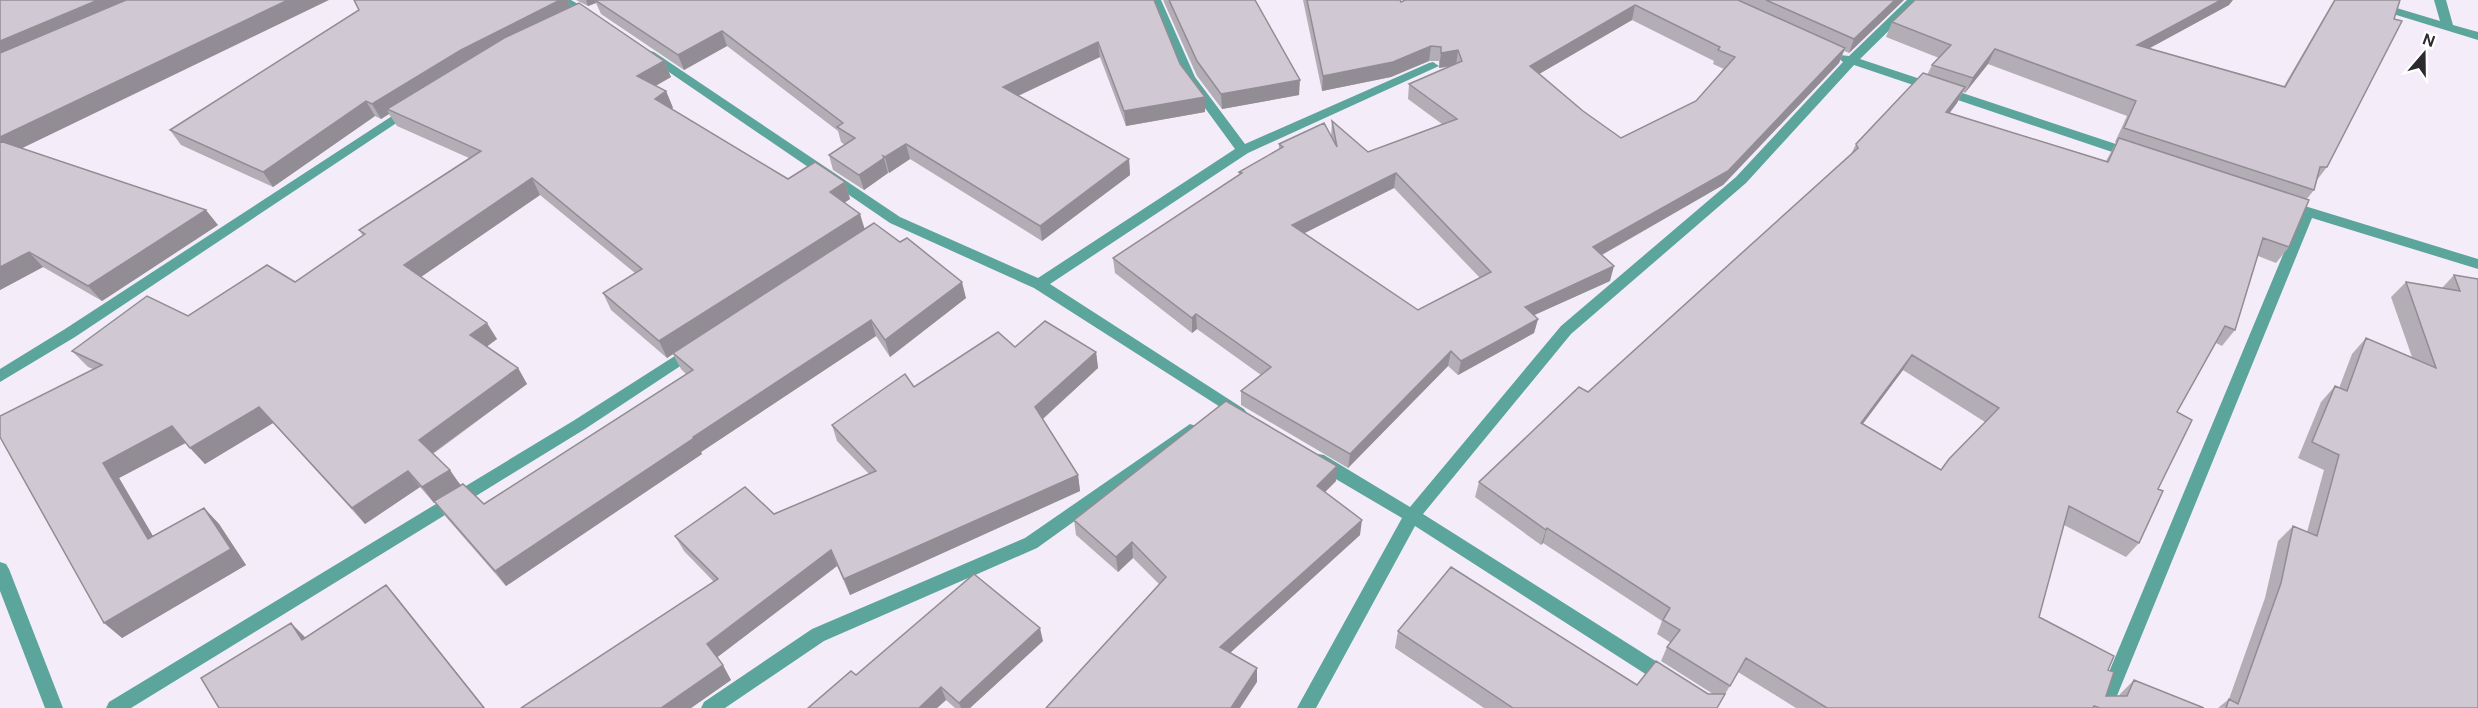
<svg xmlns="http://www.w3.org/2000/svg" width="2478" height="708" font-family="'DM Sans',sans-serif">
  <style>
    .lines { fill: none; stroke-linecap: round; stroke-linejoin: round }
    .minor { fill: #5ba59d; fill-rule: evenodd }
    .wall { fill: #b3adb6; fill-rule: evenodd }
    .shaded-wall { fill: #928d94 }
    .building { fill: #d0c9d4; stroke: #928d94; stroke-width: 1.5; fill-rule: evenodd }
  </style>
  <rect width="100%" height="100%" fill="#f4edf9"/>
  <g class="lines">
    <path class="minor" d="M556 0H571L597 15 595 18H587Z
      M1149 0H1161L1195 77 1245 144 1429 63 1433 62 1439 66 1248 153 1050 284 1244 409 1247 413 1244 417 1239 419 1034 288 890 223 644 55 650 51 654 52 900 217 1038 278 1235 149 1183 78Z
      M1907 0H1920L1860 59 2137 151 2139 154 2137 157H2127L1854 65 1746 183 1571 334 1423 514 1673 672 1676 678 1673 684 1667 686 1661 684 1415 526 1316 708H1297L1402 518 1312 465 1310 460 1312 455 1318 454 1324 455 1410 507 1561 326 1736 177 1843 62 1838 58 1840 55 1849 56Z
      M2352 0H2370L2440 21 2434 0H2446L2453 25 2478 32V40L2354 2Z
      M409 105 415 109 413 112 75 337 0 382V369L65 329Z
      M2285 200 2478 259V269L2312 218 2112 708H2094L2300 214 2280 208 2278 205 2280 202Z
      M692 345 697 347 699 351 697 355 585 429 131 708H106L109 702 573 421Z
      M1190 424 1196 426 1198 430 1196 434 1037 548 824 641 725 708H701L704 702 812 629 1025 538Z
      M0 562 6 564 9 569 63 708H45L0 591Z"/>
  </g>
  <path class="wall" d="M0 0 22 148 218 225 102 301 43 267 0 290Z
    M568 0 571 7 664 61 671 77 656 86 666 91 673 108 671 109 788 179 845 182 850 199 844 203 860 214 864 229 966 298 890 357 876 336 701 452 702 454 506 586 446 517 435 502 434 503 420 487 365 524 273 423 205 464 186 443 119 478 153 536 204 508 219 524 246 565 122 638 93 369 88 367 72 351 188 316 295 282 363 236 359 230 469 158 397 126 389 114 381 119 375 116 273 187 181 145 170 130 359 10ZM540 195 635 273 603 293 611 310 667 358 673 354 681 369 686 374 484 504 461 485 433 454 527 384 518 368 487 346 497 339 421 277Z
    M576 0H1154L1180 64 1205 97V112L1126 126 1100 57 1018 96 1129 159 1130 175 1042 241 910 159 889 173 888 172V173L864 190 833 170 829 155 845 145 841 142 838 131 727 46 684 70 601 14 596 3 588 6Z
    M1163 0H1255L1299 95 1222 109 1197 76Z
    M1303 0H1400L1401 2 1405 0H1904L1849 53 1844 51 1839 63 1723 185 1602 255 1610 281 1534 315 1538 319 1534 333 1458 375 1448 366 1348 468 1241 405V391L1261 375 1197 329 1192 333 1115 273 1113 258 1239 175V172L1279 149V144L1331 136 1332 121 1368 152 1442 124 1408 99 1409 84 1451 66 1439 68V61H1429L1391 77 1322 91ZM1632 20 1714 61 1713 64 1724 69 1696 101 1621 138 1583 111 1539 74ZM1394 188 1480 278 1418 310 1304 233Z
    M2334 0H2399L2327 167 2317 180 2314 190 2306 200 2289 247 2276 263 2258 256 2235 330 2222 346 2216 343 2177 412 2158 489 2139 543 2126 557 2064 525 2039 617 2108 670 2106 696H2119L2120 694 2134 680 2204 708H1796L1738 672 1717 708H1484L1395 648 1398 631 1637 685 1713 694 1661 661 1667 647 1671 643 1657 634 1662 621 1543 543 1541 545 1475 497 1479 482 1588 392 1851 154 1856 144 1927 75 1932 65 1939 58 1886 37 1892 22 2229 5 2149 48 2284 86ZM1988 64 2127 116 2115 142 2116 143 2106 161 1950 113 1957 103 1963 92 1965 93ZM1903 370 1985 422 1941 470 1863 424Z
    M2454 275 2478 279V708H2218L2229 699 2265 598 2278 541 2293 526 2307 532 2324 470 2298 458 2321 402 2335 386 2339 388 2352 354 2366 338 2412 357 2391 297 2406 282 2442 288Z
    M1015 347 1096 352 1098 368 1043 419 1078 475 1080 491 850 595 837 566 717 657 731 680 691 708 714 582 684 551 675 536 774 514 869 474 837 441 832 425 914 387Z
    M1336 481 1325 492 1360 535 1230 653 1257 668V682L1133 558 1118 572 1076 535 1074 520Z
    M1043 641 970 708H955L946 700 937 708H808L856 675Z"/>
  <path class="shaded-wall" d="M98 0H144L0 62V41Z
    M288 0H329L8 155 0 145V137Z
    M560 0H568L573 12 387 109 389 114 381 119 372 104 461 50Z
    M586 0H595L596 3 588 6Z
    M1895 0H1904L1849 53 1854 39Z
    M2221 0H2233L2229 5 2128 60 2137 45Z
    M1635 5 1632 20 1527 81 1530 66Z
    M722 31 727 46 684 70 678 55Z
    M1098 42 1100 57 1005 102 1003 87Z
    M1431 46 1429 61 1391 77 1322 91 1323 76Z
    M1845 48 1839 63 1723 185 1589 262 1593 247Z
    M1995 49 1988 64 1965 93 1973 78Z
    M1458 50 1456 65 1439 68 1441 53Z
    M664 61 671 77 644 92 637 76Z
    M1300 80 1299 95 1222 109 1221 94Z
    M1965 87 1957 103 1938 127 1946 112Z
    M666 91 673 108 661 115 655 99Z
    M1205 97V112L1126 126 1124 111Z
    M366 101 375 116 273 187 263 172Z
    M906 144 910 159 889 173 885 157Z
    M884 158 888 173 864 190 859 175Z
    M1129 159 1130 175 1042 241 1040 226Z
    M1396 173 1394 188 1291 240 1292 225Z
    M532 178 540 195 415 281 404 265Z
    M845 182 850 199 835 209 830 192Z
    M206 210 218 225 102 301 88 286Z
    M860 214 865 230 667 358 659 341Z
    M29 252 43 267 0 290V267Z
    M1614 266 1610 281 1521 321 1525 307Z
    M962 282 966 298 890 357 885 340Z
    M1196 314 1197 329 1192 333V318Z
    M1538 319 1534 333 1458 375 1461 361Z
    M871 320 876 336 701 452 702 454 506 586 495 571 693 437Z
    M487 323 497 339 481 351 470 335Z
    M1451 351 1448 366 1348 468 1350 454Z
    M1096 352 1098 368 1038 423 1035 407Z
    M1912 355 1903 370 1852 438 1861 423Z
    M518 368 527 384 430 455 419 440Z
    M259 407 273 423 205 464 190 448Z
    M172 426 187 442 119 478 164 555 148 539 103 463Z
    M1337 466 1336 481 1316 501 1317 486Z
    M450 470 461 486 434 503 422 487Z
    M408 471 420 487 365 524 352 508Z
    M1078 475 1080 491 850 595 844 579Z
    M204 508 219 524 246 565 122 638 104 623Z
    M1362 520 1360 535 1220 662V647Z
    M1547 528 1543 543 1541 545 1546 530Z
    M1132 542 1133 558 1118 572 1116 557Z
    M831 550 837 566 715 659 707 644Z
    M386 585 399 600 485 708H484Z
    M291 623 306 638 302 640Z
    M1040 628 1043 641 970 708H961L959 703Z
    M723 665 731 680 691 708H661Z
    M1257 668V682L1240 708H1231Z
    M941 687 946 700 937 708H919Z"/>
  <path class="building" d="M0 0H98L0 41Z
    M126 0H288L0 137V53Z
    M354 0H560L461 50 372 104 366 101 263 172 170 130 359 10Z
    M595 0H1154L1180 64 1205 97 1124 111 1098 42 1003 87 1129 159 1040 226 906 144 885 157 883 156 884 158 859 175 829 155 855 138 837 127 843 123 722 31 678 55Z
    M1169 0H1255L1300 80 1221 94 1197 61Z
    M1307 0H1400L1401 2 1405 0H1738L1845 48 1728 171 1593 247 1614 266 1525 307 1538 319 1461 361 1451 351 1350 454 1241 391 1271 367 1196 314 1192 318 1113 258 1242 173 1239 172 1283 147 1279 144 1324 123 1337 147 1332 121 1368 152 1457 119 1409 84 1462 61 1458 50 1441 53V47L1431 46 1393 62 1323 76ZM1635 5 1720 47 1718 50 1735 57 1696 101 1621 138 1583 111 1530 66ZM1396 173 1491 272 1418 310 1292 225Z
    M1766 0H1895L1854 39Z
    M1915 0H2221L2137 45 2285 87 2335 0H2400L2394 19 2402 21 2327 167H2320L2314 190 2124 128 2136 101 1995 49 1973 78 1932 65 1951 45 1892 22Z
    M579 3 664 61 637 76 666 91 655 99 788 179 815 162 845 182 830 192 860 214 659 341 603 293 642 269 532 178 404 265 487 323 470 335 518 368 419 440 450 470 422 487 408 471 352 508 259 407 190 448 172 426 103 463 148 539 204 508 231 549 104 623 0 437V416L102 365 72 351 147 296 188 316 267 265 295 282 365 234 359 230 481 151 387 109 504 38Z
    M1923 73 1965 87 1946 112 2108 162 2119 138 2309 200 2289 247 2263 238 2235 330 2225 326 2177 412 2192 420 2158 489 2163 491 2139 543 2069 506 2039 617 2114 656 2108 670 2114 672 2106 696H2127L2134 680 2204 708H2100L2094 706 2093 708H1827L1746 658 1730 686 1667 647 1680 630 1663 620 1670 608 1547 528 1546 530 1479 482 1579 387 1588 392 1858 148 1856 144ZM1912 355 1999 408 1949 459 1941 470 1861 423Z
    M0 141 206 210 88 286 29 252 0 267Z
    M874 223 900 242 907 238 962 282 885 340 871 320 693 437 694 438 495 571 434 501 463 484 484 504 693 370 673 353Z
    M2454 275 2478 279V708H2226L2229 699 2238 704 2281 583 2293 526 2317 536 2339 455 2312 442 2335 386 2347 391 2366 338 2436 368 2406 282 2460 291Z
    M1045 321 1096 352 1035 407 1078 475 844 579 831 550 707 644 723 665 661 708H521L718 579 675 536 745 487 774 514 876 471 832 425 905 374 914 387 998 332 1015 347Z
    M1226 401 1337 466 1317 486 1362 520 1220 647 1257 668 1231 708H1046L1166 577 1132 542 1116 557 1074 520Z
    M1451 567 1637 685 1656 661 1708 694H1725L1717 708H1513L1398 631Z
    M974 574 1040 628 959 703 941 687 919 708H808L851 671 856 675Z
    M386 585 484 708H219L201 678 291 623 302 640Z"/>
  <g transform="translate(2424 54) rotate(20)" stroke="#ffffff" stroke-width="4.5" paint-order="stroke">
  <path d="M0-4.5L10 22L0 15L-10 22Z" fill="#2c2a2e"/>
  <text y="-9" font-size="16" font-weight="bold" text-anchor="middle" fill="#2c2a2e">N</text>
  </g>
</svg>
